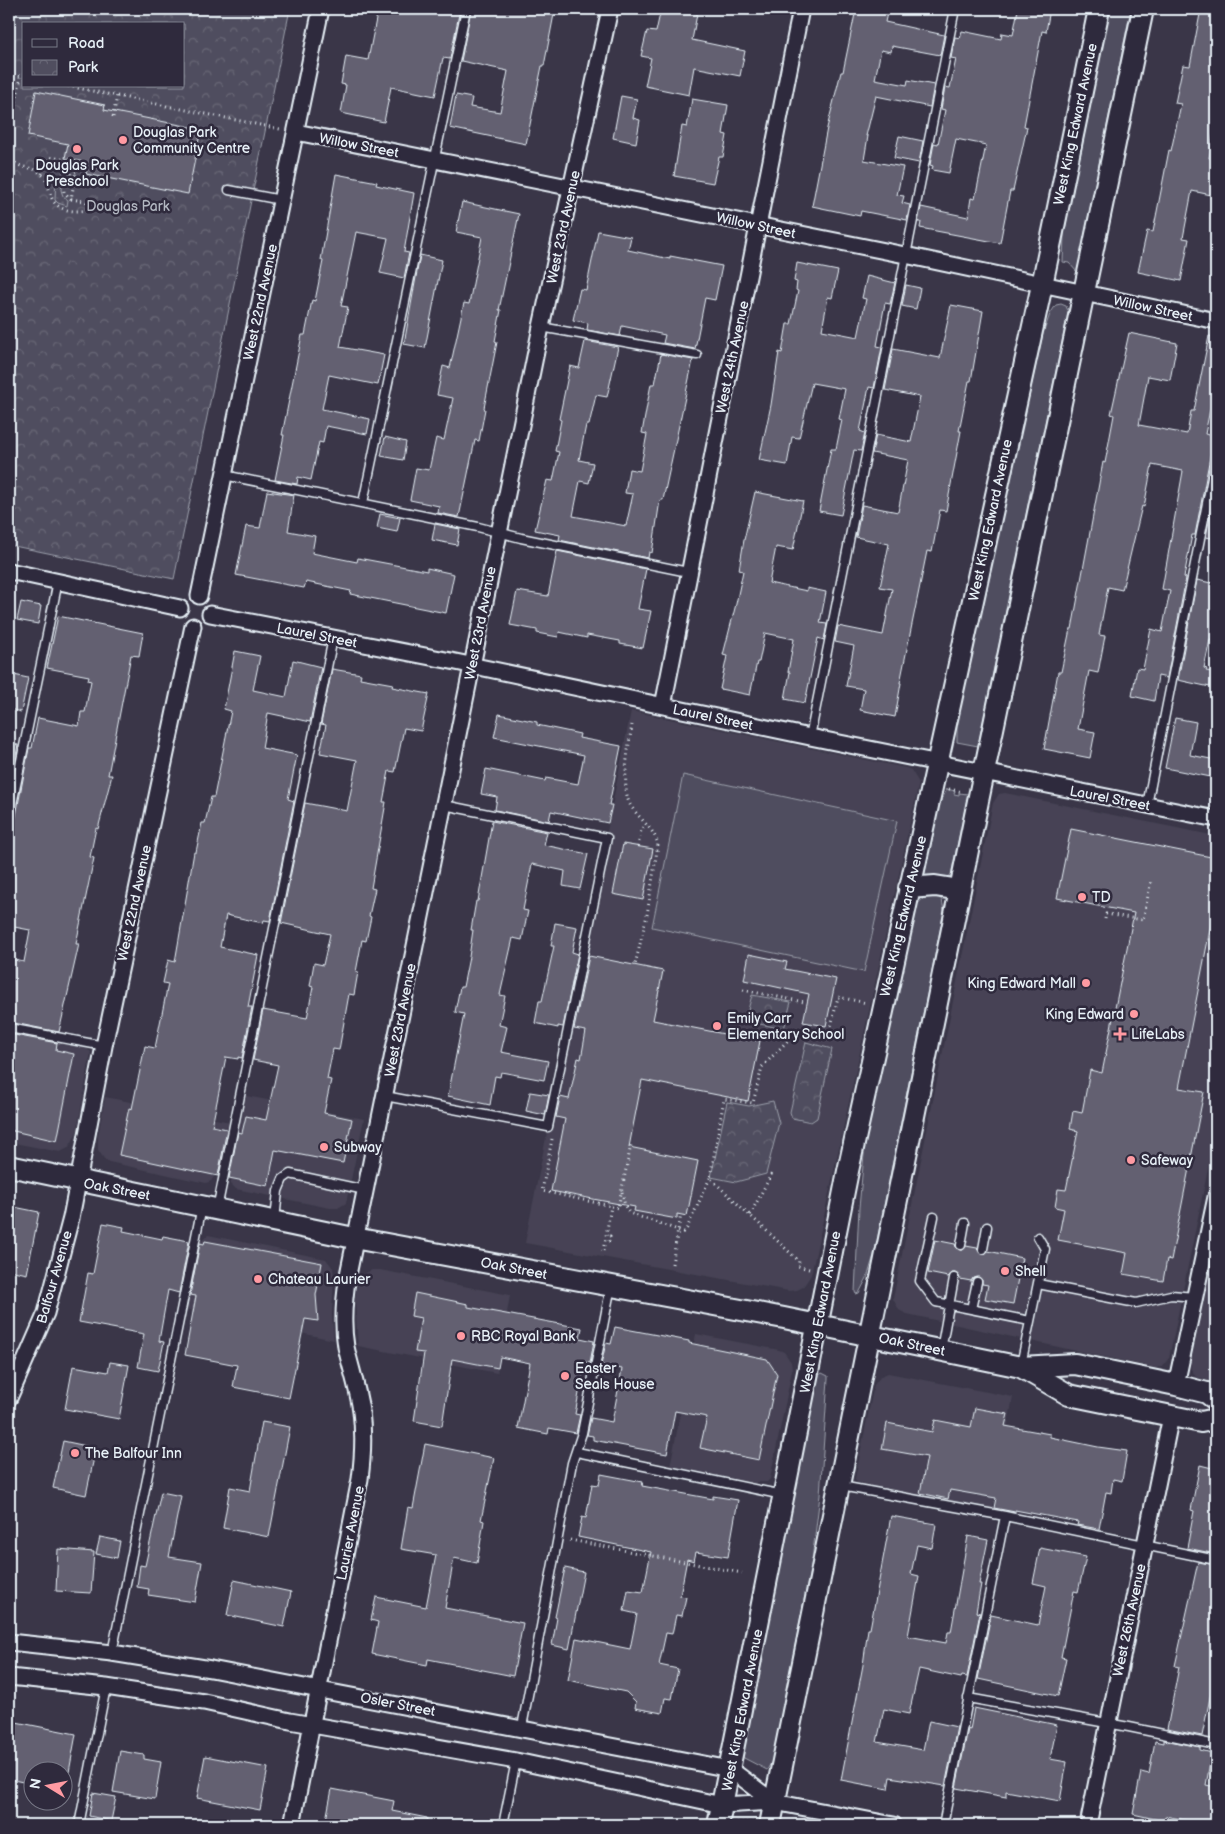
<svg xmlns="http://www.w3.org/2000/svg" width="1225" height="1834" font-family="'Balsamiq Sans',sans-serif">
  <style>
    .built { fill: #464354 }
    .grass { fill: #504e5f; stroke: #9ca0ac }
    .park { fill: url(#park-crowns); stroke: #9ca0ac; fill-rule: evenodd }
    .garden { fill: url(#garden-dots); stroke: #9ca0ac }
    .building { fill: #636171; stroke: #e8f1f8 }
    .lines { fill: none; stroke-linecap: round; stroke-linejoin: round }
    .lane-casing { stroke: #e8f1f8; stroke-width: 11 }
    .street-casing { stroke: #e8f1f8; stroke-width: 19 }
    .secondary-casing { stroke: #e8f1f8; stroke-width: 24 }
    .path { stroke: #e8f1f8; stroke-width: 3; stroke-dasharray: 1 4; stroke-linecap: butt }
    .lane { stroke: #2f2a3d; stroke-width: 8 }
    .street { stroke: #2f2a3d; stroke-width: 15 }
    .secondary { stroke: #2f2a3d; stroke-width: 20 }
    .poi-dot { fill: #ff9aa2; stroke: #2f2a3d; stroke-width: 2 }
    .labels { text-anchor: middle; stroke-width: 5; stroke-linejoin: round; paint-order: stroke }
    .street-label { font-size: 14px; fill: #e8f1f8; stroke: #2f2a3d }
    .poi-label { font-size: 14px; fill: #e8f1f8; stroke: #2f2a3d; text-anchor: start }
    .park-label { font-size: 14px; fill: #b3b8c2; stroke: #2f2a3d }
  </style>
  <defs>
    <pattern id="park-crowns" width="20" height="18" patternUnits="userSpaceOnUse" patternTransform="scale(1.25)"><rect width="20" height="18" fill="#504e5f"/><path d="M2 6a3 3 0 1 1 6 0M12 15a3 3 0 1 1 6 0" fill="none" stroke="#696877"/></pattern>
    <pattern id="garden-dots" width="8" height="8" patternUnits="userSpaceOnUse" patternTransform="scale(1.25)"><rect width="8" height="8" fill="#504e5f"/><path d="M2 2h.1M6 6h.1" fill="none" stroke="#696877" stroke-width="1.8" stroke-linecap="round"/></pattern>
  </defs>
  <rect width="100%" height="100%" fill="#3a3648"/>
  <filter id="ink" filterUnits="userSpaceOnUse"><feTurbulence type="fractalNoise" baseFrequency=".02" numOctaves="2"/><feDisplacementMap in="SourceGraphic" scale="10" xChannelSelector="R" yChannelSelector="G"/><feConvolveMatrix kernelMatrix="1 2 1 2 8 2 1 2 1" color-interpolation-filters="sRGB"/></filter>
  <g filter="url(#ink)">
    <path class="built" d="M631 711 906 768 911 770 919 783 811 1275 803 1287 797 1290 789 1291 525 1243Z
      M1005 793 1216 836V1130L1169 1358 1162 1367 1155 1368 907 1314 899 1310 893 1299 993 803 999 794Z
      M9 1028 86 1042V1048L91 1052 77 1132 72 1142 68 1148 60 1152 9 1142Z
      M241 1095 364 1119 346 1203 338 1208H330L236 1189 231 1184V1176L216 1174 211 1181 206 1183 109 1162 105 1160 98 1150V1136L105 1097 235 1123Z
      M208 1235 326 1259 333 1268 334 1276 332 1314 334 1340 181 1308 195 1241 200 1242Z
      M1216 1240V1383L1196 1377 1191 1369V1362Z
      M372 1270H380L510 1295 497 1373 358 1346 355 1300 357 1286 364 1274Z
      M696 1334 779 1350 784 1352 791 1362 792 1370 770 1479 767 1482H756L753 1489 669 1472Z
      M888 1373 1013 1397 992 1514 868 1491 869 1485 857 1482 855 1479 874 1385 881 1376Z"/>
    <path class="grass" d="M1110 9H1131L1077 272 1069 263 1063 262 1064 234Z
      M1061 304 1066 306 1068 311 1067 318 978 746 957 742V716L1043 334 1050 314 1056 305Z
      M683 775 897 821 864 972 652 927Z
      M947 789 955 791 954 794 959 795V793L968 794 951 875 947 878H924L936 811Z
      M935 895 942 900 944 911 874 1255 867 1278 859 1293 856 1294 855 1292 859 1208 865 1144 875 1088 916 907C921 899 925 896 935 895Z
      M822 1373 828 1376V1379L820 1495 812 1560 772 1761 767 1770 742 1757 818 1376Z"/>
    <path class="park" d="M9 9H290L174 579 9 545ZM24 24H184V86H24Z
      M752 995 791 1002 784 1029 745 1021Z
      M806 1042 832 1049 817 1118 811 1122 792 1118 790 1112Z
      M773 1101 779 1123 766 1174 736 1182 711 1177 727 1102 749 1106Z"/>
    <path class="garden" d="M55 160 71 163 69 174 63 178 61 190 63 196 68 200 67 206 58 203 55 200 56 175 52 170Z"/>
    <path class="building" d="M378 9H460L450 59 443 58 435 96 391 87 384 122 341 113 346 85 341 84 346 56 368 60Z
      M471 9H555L544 66H542L526 144 450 128 456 95 472 98 470 107 500 112 508 71 461 61Z
      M661 9H698L692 40 745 51 740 76 694 67 689 95 645 86 651 58 641 56 647 31 656 32Z
      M856 9H888L885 22 944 35 940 55 892 46 891 52 881 50 875 79 907 85 908 80 934 85 930 107 876 96 866 136H868L864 160 903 167 897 195 904 196 902 203 910 205 907 220 861 211 860 216 812 206 827 128 841 72H843Z
      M1018 9H1050L1046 32 1042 31 1024 126 1027 127 1013 191H1010L1000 243 920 228 921 222H918L921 207 968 217 971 198 975 199 986 145 956 139 949 173 932 170 933 166 930 165 934 143 938 144 945 110 941 109 945 87 950 88 956 59 951 58 955 37 960 38 962 31 1001 39 1002 33 1013 35Z
      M1201 9H1216V121L1209 158 1216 160V196L1192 191 1183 238 1189 239 1181 281 1138 272 1147 231 1153 232 1169 150 1171 151 1181 104 1175 103 1183 65 1190 66Z
      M36 91 105 105 104 110 201 129 188 194 86 174 88 163 65 158 68 144 28 136Z
      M621 96 637 99 633 118 640 120 636 143 613 138Z
      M692 99 728 105 723 134 727 135 723 157H719L713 183 674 176 682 126 687 127Z
      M899 136 923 141 919 163 894 158Z
      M336 174 377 182 376 185 414 193 404 252 409 253 404 278 380 273 388 238 356 232 341 306 348 307 340 347 384 355 378 385 329 375 322 409 370 419 367 434 326 426 323 443 319 442 311 480 298 477 297 484 275 480 284 435H282L302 335H305L312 300 315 301 323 261 321 260Z
      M462 202 519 214 499 310H501L495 341 497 342 484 408 485 409 479 441 475 440 459 517 438 513 439 506 410 500 416 468 429 470 436 438 444 440 453 398 437 395 443 366 450 368 464 303 469 304 482 237 456 232Z
      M598 231 631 237 628 250 670 259V256L722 266 715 300 705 298 695 349 663 343 665 335 622 326 620 336 587 330 588 323 573 320 580 289 586 290Z
      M420 255 442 260 425 348 404 344Z
      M797 263 838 271 832 298 828 297 822 330 858 337 866 299 862 298 867 276 895 283 890 304 885 303 877 346 882 347 874 388 869 387 860 431 865 433 861 451 854 450 841 515 819 511 831 449H836L842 420 839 419 845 389 812 383 799 438 792 437 787 465 759 460 771 405 779 352 782 353 787 324H791L798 291 796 290 797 282 794 281Z
      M906 285 920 288 916 309 902 306Z
      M951 305 983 311 971 381H969L959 431H961L946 511 940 510 932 552 927 551 900 683H901L895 717 860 710 864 689 846 686 854 646 835 642 838 626 883 635 892 589 880 587 889 544 856 537 862 505 898 512 908 460 872 453 876 435 911 442 920 397 885 390 893 349 940 358Z
      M1129 333 1177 343 1170 380 1148 376 1139 425 1187 434 1191 411H1194L1209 336 1216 337V391L1214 390 1205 434 1214 436 1195 535H1192L1184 577 1186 578 1167 678 1158 676 1154 701 1132 696 1137 668 1143 669 1151 629 1162 632 1170 591 1162 589 1183 471 1152 465 1144 507 1142 506 1122 590 1108 587 1099 635 1105 636 1098 673 1089 671 1078 729 1095 732 1090 758 1044 749 1058 672H1061L1070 629H1072L1103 462 1105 463 1114 415 1111 414Z
      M585 341 618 347 607 397 596 395 589 425H586L579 460 593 463 589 483 580 481 573 516 626 526 633 494 625 493 629 469 640 471 647 434 642 433 647 405 651 384H655L661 354 693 360 663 500H660L652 553 649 552 648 558 559 540 560 535 535 530 547 480 553 481 559 452 555 451 561 420 559 419 570 366 579 368Z
      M385 437 406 442 403 460 381 456Z
      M1216 486V539L1206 537Z
      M267 491 294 495 288 531 315 536 312 553 357 562 358 558 427 571V568L454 574 446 613 350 594 351 591 306 582 304 588 236 575 246 526 260 528Z
      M755 492 803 501 793 550 776 547 769 583 807 591V588L826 592 820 623 827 624 824 640 818 638 805 703 785 699 790 672H788L794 639 765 633 759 662H757L750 695 720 689 727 656 723 655 736 604 743 571 739 570 744 540Z
      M380 514 400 518 397 532 377 528Z
      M435 524 460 529 457 545 432 540Z
      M557 551 646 569 638 609 651 611 643 648 620 644V641L587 635V638L559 632 558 637 537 633V630L510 625 517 591 548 596Z
      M1197 580 1216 584V633L1215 641 1210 640 1204 668 1207 669 1206 671 1213 672 1210 687 1178 680Z
      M21 602 41 606 38 624 17 620Z
      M58 616 143 633 139 656 131 655 108 775H112L98 829 96 828 90 857 94 858 76 944H79L59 1032 9 1022V959L24 962 30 930 9 926V852L29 748H32L38 718 79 726 81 712H85L91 681 88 680 89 676 47 668Z
      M235 651 260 656 253 690 286 697 293 660 321 667 310 722 268 713 262 748 297 755 288 799 294 801 270 921 264 920 263 923 226 915 220 947 258 955 248 1007H252L242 1058 238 1057V1059L226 1057 212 1126 227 1129 218 1176 119 1155 129 1108 132 1109 145 1046 155 1048 168 984 163 983 168 960 175 962 194 852H196L202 823H205L211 797H214L231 711 224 709Z
      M332 669 361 674 360 678 393 684 392 687 429 694 421 731 404 728 395 772 389 771 383 802H386L371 888 375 889 369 916 371 917 366 941 362 940 356 972H358L354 995 349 994 339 1050 333 1049 327 1079 331 1080 324 1113 352 1119 343 1163 275 1150 268 1186 229 1178 238 1132 242 1133 246 1116 266 1120 278 1065 253 1060 263 1010 307 1018 313 987 310 986 314 963 323 965 330 934 281 923 305 803 347 811 357 760 320 753 326 725 321 724Z
      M9 674 28 678 21 712 9 709Z
      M499 714 537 722V725L580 734 579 738 621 746 609 805H612L608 823 551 811 549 821 495 810 497 797 481 794 486 769 545 781 546 778 578 784 584 755 494 737Z
      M1175 718 1196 722 1190 755 1216 760V778L1165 768Z
      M9 743 18 745 9 792Z
      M492 821 547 832 544 845 588 854 580 889 563 886 565 871 532 864 523 910 528 911 522 940 513 938 500 995 505 996 499 1025 507 1027 501 1052 548 1061 544 1080 501 1072 500 1077 495 1076 490 1105 448 1096 464 1014 455 1012 460 987H463L469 957 473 930H471L476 901H478Z
      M1071 829 1216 858V899L1179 1088 1204 1092 1171 1260 1167 1259 1163 1281 1123 1274 1127 1253 1058 1240 1064 1209 1055 1207 1058 1189 1066 1190 1078 1131 1070 1129 1073 1111 1082 1113 1090 1070 1102 1073 1134 913 1057 898Z
      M623 844 653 849 643 900 613 894Z
      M555 923 577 927 572 952 578 954 563 1027 558 1026V1028L535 1023 539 1001H542L554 946H551Z
      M749 954 787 962 785 969 836 979 826 1026 803 1022 809 994 744 980Z
      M589 956 663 971 653 1020 760 1041 748 1101 642 1080 629 1147 698 1161 687 1216 677 1214V1219L634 1211 635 1207 551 1191 565 1119 556 1117 560 1097 569 1099 578 1058 581 1059 586 1031 574 1029Z
      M9 1034 57 1043 56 1050 74 1054 57 1141 9 1130Z
      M530 1092 549 1095 545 1115 526 1111Z
      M9 1206 39 1212 27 1274 9 1270Z
      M103 1223 124 1227 123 1231 162 1239 163 1236 189 1241 179 1293 168 1290 159 1341 164 1342 158 1371 138 1367 144 1334 79 1322 88 1273 93 1274Z
      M935 1240 955 1244 956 1247 960 1250H963L966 1246 977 1248 982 1254H985L988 1251 1022 1258 1013 1304 985 1299 988 1285 982 1284V1280L979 1277 973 1278 971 1281 960 1279 959 1276 955 1273H952L948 1277 928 1273Z
      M205 1241 322 1263 316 1295 318 1321 305 1319 289 1398 233 1387 237 1365 185 1355 196 1296 190 1295 200 1243 204 1244Z
      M415 1293 468 1304V1307L582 1328 580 1338 594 1341 590 1363 585 1362 575 1414 580 1415 576 1433 549 1428 548 1434 518 1428 530 1363 500 1357 498 1368 452 1359 442 1426 414 1421 424 1353 415 1352 421 1318 411 1316Z
      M615 1327 689 1341V1343L767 1359 777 1374 759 1460 700 1448 707 1417 675 1411 667 1454 593 1440V1436L587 1435 591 1418 612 1422 622 1369 601 1365 606 1343 611 1344Z
      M110 1362 129 1365 119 1419 65 1409 73 1366 108 1372Z
      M975 1408 1008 1414 1005 1426 1050 1434V1437L1098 1447 1127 1451 1122 1481 1113 1479 1111 1493 1106 1492 1099 1529 1077 1525 1078 1522 1015 1510V1512L994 1508 996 1498 950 1490 948 1499 920 1493 927 1457 882 1449 887 1423 932 1432 935 1420 971 1427Z
      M262 1422 290 1427 269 1537 223 1528 230 1487 250 1491Z
      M63 1441 96 1448 86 1495 53 1488Z
      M425 1444 494 1458 481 1520 484 1521 477 1563 454 1558 445 1608 523 1623 513 1676 428 1659 427 1665 372 1654 378 1622 371 1620 376 1597 426 1607 436 1555 401 1549 408 1507 413 1508Z
      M1200 1465 1216 1469V1554L1187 1548 1194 1511 1191 1510Z
      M601 1474 643 1482 642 1486 713 1499V1496L738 1500 728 1557 696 1552 694 1561 687 1559 680 1596 686 1597 682 1616 676 1615 672 1634 666 1633 659 1665 678 1669 672 1699 665 1698 662 1713 635 1708 636 1702 626 1692 568 1680 576 1638 630 1649 637 1614 624 1611 628 1590 643 1592 651 1552 578 1537 582 1517 586 1518 592 1484 599 1485Z
      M161 1492 181 1496 169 1557 202 1562 195 1602 148 1595 149 1589 137 1587 140 1565 145 1566Z
      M891 1516 936 1524 932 1548 917 1545 911 1574 919 1576 908 1636 946 1643 948 1632H951L968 1536 988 1540 979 1584H981L976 1612 980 1613 967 1677 962 1676 961 1678 919 1669 909 1714 884 1709 877 1742 923 1750 929 1721 957 1727 945 1786 890 1777 888 1789 841 1780 863 1665 868 1629H870Z
      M100 1537 120 1541 117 1558 96 1554Z
      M1040 1548 1086 1557 1078 1592 1074 1591 1061 1657 1066 1658 1058 1696 978 1679 991 1615 1038 1625 1046 1586 1033 1583Z
      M58 1549 94 1552 91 1593 56 1591Z
      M1198 1562 1216 1565V1669L1202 1736 1167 1729 1179 1667 1175 1666Z
      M565 1568 584 1572 569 1649 552 1645 557 1618 555 1617Z
      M234 1580 291 1592 284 1627 227 1615Z
      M974 1708 1057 1725 1050 1759 1067 1762 1060 1801 1006 1791V1797L956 1788 968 1729 970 1730Z
      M16 1722 76 1734 69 1772H32V1784L9 1779V1760Z
      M1164 1740 1200 1747V1750L1212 1753 1206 1785 1216 1787V1792L1210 1825 1165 1816 1164 1821 1133 1814 1141 1772 1149 1774 1155 1741 1164 1743Z
      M120 1751 144 1755V1759L161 1762 155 1799 113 1792Z
      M205 1756 268 1768 260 1810 197 1798Z
      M332 1789 394 1801 392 1811 427 1818 426 1825H325Z
      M93 1793 116 1797 111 1821 89 1816Z"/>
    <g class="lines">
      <defs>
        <path id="lane" d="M229 190 281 200
          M541 327 697 355
          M224 475 478 527 521 538 688 572
          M363 503 466 9
          M810 737 955 9
          M1147 805 1216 458
          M9 819 58 581
          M9 1028 104 1046
          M385 1096 548 1127 607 838 444 805
          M217 1209 333 638
          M934 1217 920 1281 936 1302 1030 1321
          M275 1220 278 1191 283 1179 290 1174 365 1190
          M961 1245 965 1223
          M983 1249 987 1227
          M1038 1284 1136 1303 1171 1295 1195 1297
          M971 1309 977 1282
          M941 1350 954 1278
          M1021 1365 1045 1249 1038 1237
          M577 1452 783 1495
          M841 1486 1005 1516 1216 1560
          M112 1653 202 1206
          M968 1698 1129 1727 1216 1745
          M522 1727 572 1463 582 1433 611 1286
          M79 1825 106 1687
          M503 1825 516 1761
          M943 1825 1005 1516"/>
        <path id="street" d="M296 132 905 255 1216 321
          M9 571 180 608
          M199 596 321 9
          M210 614 451 661 810 737 1216 819
          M663 706 801 9
          M1176 1385 1216 1197
          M9 1398 46 1313 71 1218 104 1046 193 626
          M9 1642 112 1653 211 1669 730 1769 774 1802
          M9 1677 106 1687 204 1702 290 1721 516 1761 722 1805 774 1802 894 1825
          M292 1825 360 1479C363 1456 364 1434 361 1411 358 1389 351 1369 346 1347 342 1324 344 1299 348 1275L541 327 610 9
          M1088 1825 1171 1416"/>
        <path id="secondary" d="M909 888 935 886 960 890
          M9 1166 354 1238 784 1318 1021 1367 1075 1364 1176 1385 1207 1393 1216 1400
          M1021 1367 1069 1395 1201 1422 1216 1419
          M718 1825 848 1171 1042 285 1099 9
          M770 1825 978 801 1143 9"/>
      </defs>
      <use href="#lane" class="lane-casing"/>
      <use href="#street" class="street-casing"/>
      <use href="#secondary" class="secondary-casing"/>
      <path class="path" d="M9 74 24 77
        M68 86 280 129
        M113 117 117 96
        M9 136 21 77
        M9 155C20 173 30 163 41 174 50 181 48 194 54 202 68 218 89 207 106 211
        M42 174 50 157 78 162 71 199 84 201 96 209
        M71 199 64 192C63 183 66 174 76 172
        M632 725C629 744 620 790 631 806 640 820 653 827 658 844L647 915 635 965
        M949 789 963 792
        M638 847 641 830 647 825
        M1105 919 1106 914 1143 920 1151 881
        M743 990 804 1002
        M552 1139 542 1191 611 1206
        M622 1192 625 1206 629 1213 678 1230 681 1215
        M750 1215 773 1171
        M603 1251 605 1240 609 1241 610 1236H606L611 1206 618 1208 631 1145
        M672 1264 678 1230 684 1232 687 1228 710 1178
        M809 1269 798 1266 799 1261 710 1178 724 1099 753 1103 762 1067 796 1032 828 1039 838 997 867 1003
        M570 1540 742 1573
        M737 1823H753"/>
      <use href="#lane" class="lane"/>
      <use href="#street" class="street"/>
      <use href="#secondary" class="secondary"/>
    </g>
  </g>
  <g class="poi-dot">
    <circle cx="123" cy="140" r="5"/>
    <circle cx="77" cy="149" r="5"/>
    <circle cx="1082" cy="897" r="5"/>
    <circle cx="1086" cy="983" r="5"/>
    <circle cx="1134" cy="1014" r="5"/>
    <circle cx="717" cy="1026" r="5"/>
    <path d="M1117.5 1026.5h5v5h5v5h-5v5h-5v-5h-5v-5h5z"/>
    <circle cx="324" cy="1147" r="5"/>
    <circle cx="1131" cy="1160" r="5"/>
    <circle cx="1005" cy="1271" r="5"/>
    <circle cx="258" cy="1279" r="5"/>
    <circle cx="461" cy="1336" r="5"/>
    <circle cx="565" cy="1376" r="5"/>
    <circle cx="75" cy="1453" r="5"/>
  </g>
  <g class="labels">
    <g class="street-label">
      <text transform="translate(1075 124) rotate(-78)" y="5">West King Edward Avenue</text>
      <text transform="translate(359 145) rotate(11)" y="5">Willow Street</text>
      <text transform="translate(756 225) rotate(12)" y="5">Willow Street</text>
      <text transform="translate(563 227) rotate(-78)" y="5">West 23rd Avenue</text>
      <text transform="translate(260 302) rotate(-78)" y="5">West 22nd Avenue</text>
      <text transform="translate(1153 308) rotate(12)" y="5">Willow Street</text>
      <text transform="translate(732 357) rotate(-78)" y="5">West 24th Avenue</text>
      <text transform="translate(990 520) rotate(-78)" y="5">West King Edward Avenue</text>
      <text transform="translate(480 623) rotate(-79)" y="5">West 23rd Avenue</text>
      <text transform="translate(317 635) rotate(11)" y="5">Laurel Street</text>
      <text transform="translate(713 717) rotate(12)" y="5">Laurel Street</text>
      <text transform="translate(1110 798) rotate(11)" y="5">Laurel Street</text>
      <text transform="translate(134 903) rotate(-78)" y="5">West 22nd Avenue</text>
      <text transform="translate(903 916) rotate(-77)" y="5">West King Edward Avenue</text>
      <text transform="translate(400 1020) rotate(-79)" y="5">West 23rd Avenue</text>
      <text transform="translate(117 1189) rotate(11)" y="5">Oak Street</text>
      <text transform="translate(514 1268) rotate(11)" y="5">Oak Street</text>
      <text transform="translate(54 1277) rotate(-74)" y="5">Balfour Avenue</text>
      <text transform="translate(820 1312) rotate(-79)" y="5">West King Edward Avenue</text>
      <text transform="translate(912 1344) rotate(12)" y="5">Oak Street</text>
      <text transform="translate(350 1533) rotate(-79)" y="5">Laurier Avenue</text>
      <text transform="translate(1129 1620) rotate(-78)" y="5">West 26th Avenue</text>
      <text transform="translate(398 1704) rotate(11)" y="5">Osler Street</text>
      <text transform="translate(742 1710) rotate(-79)" y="5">West King Edward Avenue</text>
    </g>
    <g class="poi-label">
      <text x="133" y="137">Douglas Park<tspan x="133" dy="16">Community Centre</tspan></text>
      <text x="77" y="170" text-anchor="middle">Douglas Park<tspan x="77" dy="16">Preschool</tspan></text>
      <text x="1092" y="902">TD</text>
      <text x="1076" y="988" text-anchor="end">King Edward Mall</text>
      <text x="1124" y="1019" text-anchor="end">King Edward</text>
      <text x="727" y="1023">Emily Carr<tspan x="727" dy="16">Elementary School</tspan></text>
      <text x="1131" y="1039">LifeLabs</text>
      <text x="334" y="1152">Subway</text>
      <text x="1141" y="1165">Safeway</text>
      <text x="1015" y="1276">Shell</text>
      <text x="268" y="1284">Chateau Laurier</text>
      <text x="471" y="1341">RBC Royal Bank</text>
      <text x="575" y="1373">Easter<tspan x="575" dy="16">Seals House</tspan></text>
      <text x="85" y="1458">The Balfour Inn</text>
    </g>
    <g class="park-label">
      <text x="128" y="211">Douglas Park</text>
    </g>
  </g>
  <rect width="1225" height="1834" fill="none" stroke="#2f2a3d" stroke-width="30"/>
  <rect x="15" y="15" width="1195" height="1804" fill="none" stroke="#e8f1f8" stroke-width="2" filter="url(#ink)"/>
  <rect x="22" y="22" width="162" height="65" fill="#2f2a3d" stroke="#797a88"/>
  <rect x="32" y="39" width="25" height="8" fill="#2f2a3d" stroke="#797a88"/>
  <text x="68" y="48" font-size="15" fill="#e8f1f8">Road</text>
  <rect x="32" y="60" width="25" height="15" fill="url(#park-crowns)" stroke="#797a88"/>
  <text x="68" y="72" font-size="15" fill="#e8f1f8">Park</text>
  <g transform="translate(48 1786) rotate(280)"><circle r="24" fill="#2f2a3d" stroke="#797a88"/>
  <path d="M0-4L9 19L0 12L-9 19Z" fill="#ff9aa2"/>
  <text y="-8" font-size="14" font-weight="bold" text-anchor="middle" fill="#e8f1f8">N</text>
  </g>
</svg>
